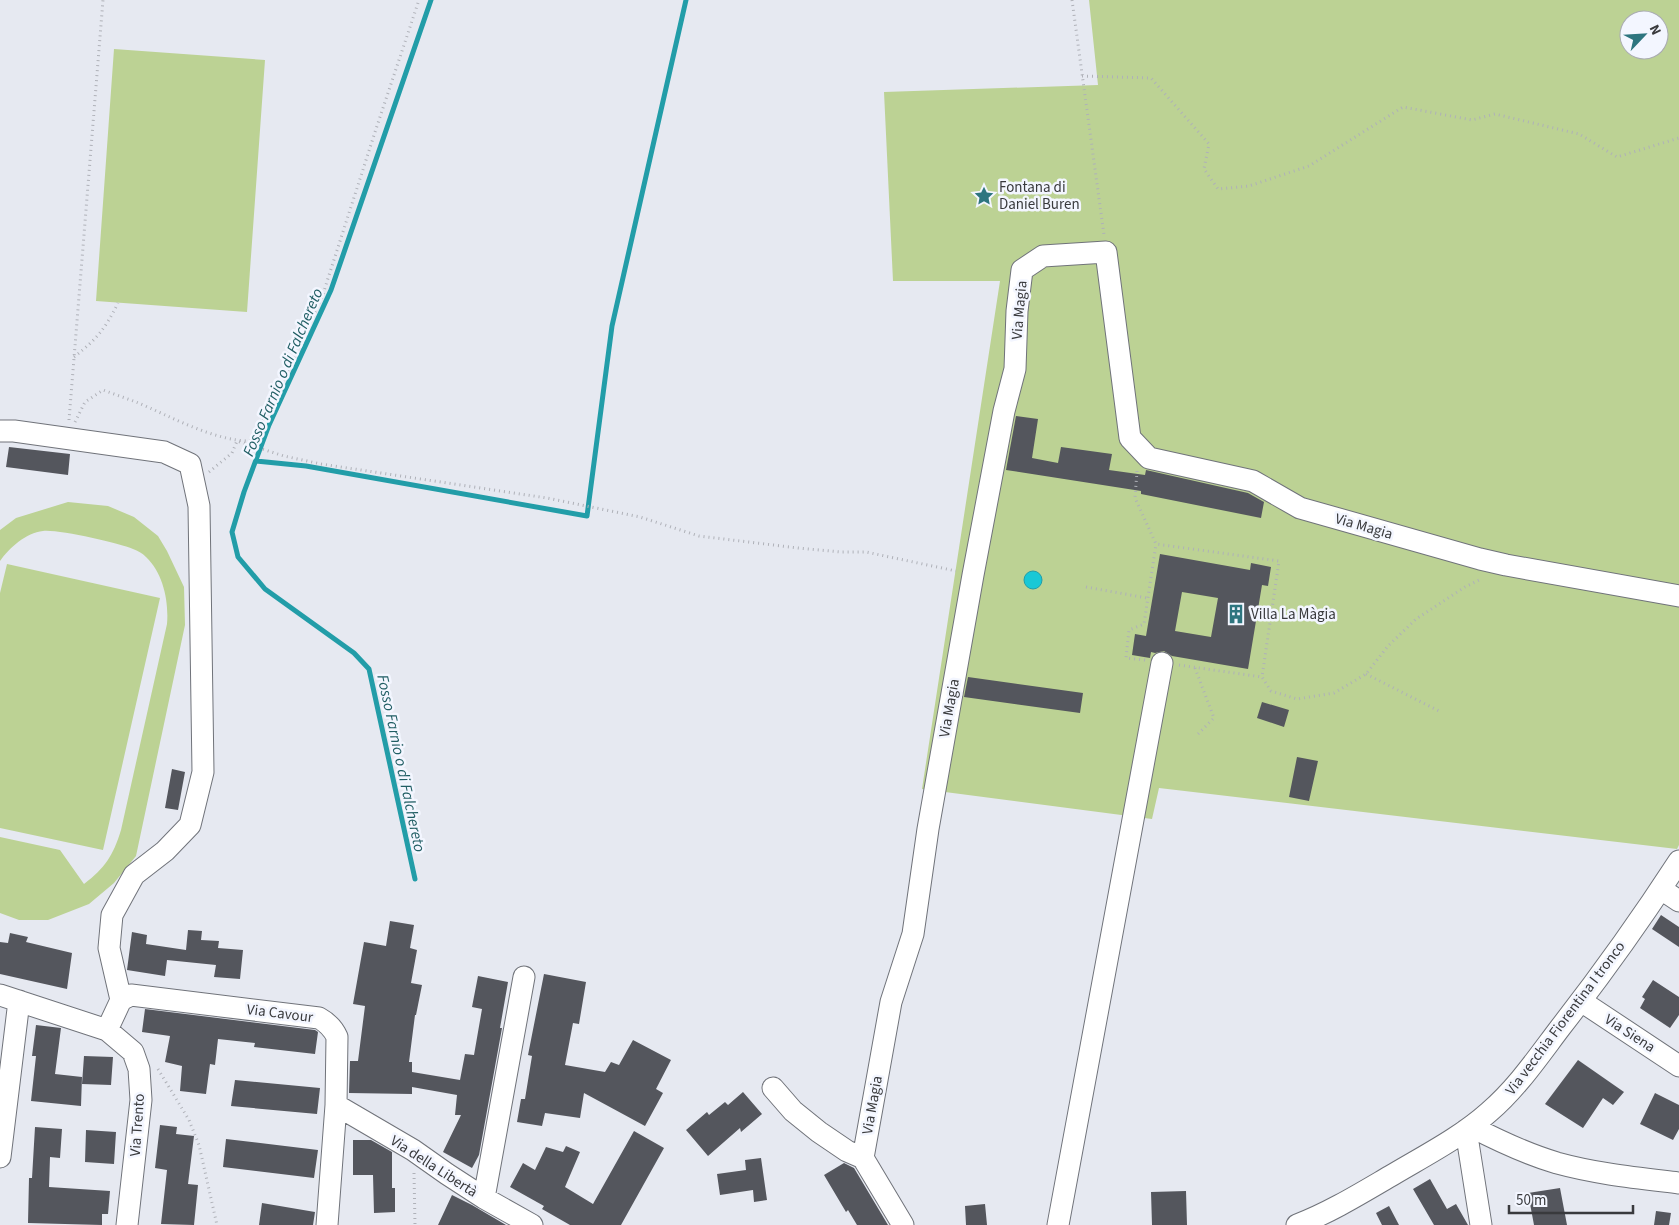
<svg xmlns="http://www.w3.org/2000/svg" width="1679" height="1225" font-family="'Source Sans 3',sans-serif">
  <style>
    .green { fill: #bcd294; fill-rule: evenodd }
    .water { fill: #18c8d6; stroke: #229da8 }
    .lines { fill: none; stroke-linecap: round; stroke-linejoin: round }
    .stream { stroke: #229da8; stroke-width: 5 }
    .building { fill: #54565d; fill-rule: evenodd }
    .minor-casing { stroke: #70737a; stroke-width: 23 }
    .path { stroke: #afb1b8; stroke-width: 3; stroke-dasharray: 1 4; stroke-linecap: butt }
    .minor { stroke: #fff; stroke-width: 21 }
    .labels { text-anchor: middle; stroke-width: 5; stroke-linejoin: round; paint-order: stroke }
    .poi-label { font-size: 15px; fill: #393a3d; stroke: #f3f6ff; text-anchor: start }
    .street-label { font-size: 15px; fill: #393a3d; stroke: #f3f6ff }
    .water-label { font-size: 16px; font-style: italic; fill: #205e64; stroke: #f3f6ff }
  </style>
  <rect width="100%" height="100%" fill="#e6e9f1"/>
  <path class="green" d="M1089 0H1679V845L1677 849 1159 788 1152 819 922 789 1000 281H893L884 92 1098 85ZM1629 20H1659V50H1629Z
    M114 49 265 60 247 312 96 301Z
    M68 502 108 506 134 517 158 536 167 551 184 587 185 625 136 856 114 883 89 904 48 920H19L0 913V837L60 850 84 884C105 868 113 856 121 830L167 624C169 601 163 573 146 557 142 553 138 551 133 549 119 543 57 529 43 531 26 533 10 547 0 561V530L16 518Z
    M7 564 160 598 103 850 0 828V593Z"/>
  <path class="water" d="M1024 580a9 9 0 1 1 18 0a9 9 0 1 1-18 0Z"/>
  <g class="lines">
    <path class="stream" d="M256 461 306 466 587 516 612 326 686 0
      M415 879 369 669 354 653 265 589 238 557 232 532 244 492 269 425 331 290 431 0"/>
  </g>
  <path class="building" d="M1016 416 1038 419 1032 458 1058 463 1061 447 1112 454 1109 470 1145 475 1146 470 1248 493 1264 502 1261 518 1141 494V491L1006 470Z
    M9 447 70 454 68 475 6 467Z
    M1160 554 1250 570 1251 563 1271 567 1268 586 1262 585 1248 669 1172 656 1164 651 1155 653 1151 652 1150 658 1132 655 1135 634 1146 636ZM1182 592 1218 598 1211 637 1175 631Z
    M968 677 1083 693 1080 713 964 697Z
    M1262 702 1289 710 1284 727 1257 718Z
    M1297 757 1318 761 1309 801 1289 797Z
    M172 769 185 772 178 810 165 808Z
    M1661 915 1679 927V947L1652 929Z
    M390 921 414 925 410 948 417 950 411 983 422 985 416 1015H415L409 1062H412V1072L460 1080 465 1054 474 1055 482 1009 472 1007 478 976 508 982 500 1028H502L479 1155 472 1168 443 1152 461 1115H455L457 1095 412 1087V1094L349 1093 350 1061H358L365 1006 353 1004 364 942 386 946Z
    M188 930 202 931 201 940 219 941 218 948 243 950 240 979 214 977 216 965 167 960 165 976 127 970 132 932 147 935 146 944 186 950Z
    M10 933 28 937 26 942 72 953 67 989 0 974V942L8 943Z
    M544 974 586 982 579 1024 573 1023 565 1065 605 1072 611 1062 619 1065 633 1040 671 1060 656 1089 663 1093 645 1126 584 1093 580 1118 545 1113 542 1126 517 1122 521 1099H525L532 1056 528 1055Z
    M1653 980 1679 997V1015L1670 1028 1640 1008 1645 999 1642 997Z
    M145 1009 315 1030 318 1032 315 1054 254 1047 255 1043 218 1039 215 1065 210 1064 206 1094 180 1091 182 1066 165 1062 170 1036 142 1032Z
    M36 1025 61 1028 55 1074 82 1077 81 1106 31 1101 36 1056H32Z
    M84 1056 113 1057 111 1085 82 1084Z
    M1578 1060 1624 1092 1613 1105 1603 1098 1583 1128 1545 1104Z
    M235 1080 320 1088 317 1114 231 1106Z
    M743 1092 762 1114 741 1132 740 1128 708 1156 686 1130 707 1112 709 1115 725 1102 728 1105Z
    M1655 1093 1679 1105V1129L1673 1140 1640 1124Z
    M160 1125 177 1127 176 1134 194 1136 188 1184 198 1185 194 1225 161 1224 167 1170 155 1168Z
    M35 1127 62 1129 60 1158 50 1157 49 1187 110 1191 108 1214H102V1225L28 1223 29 1178H32Z
    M86 1130 116 1132 114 1164 85 1162Z
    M634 1131 664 1148 621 1225H570L542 1209 544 1206 510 1187 523 1163 535 1170 546 1147 563 1152 566 1146 580 1152 565 1187 593 1204Z
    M226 1139 318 1150 314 1178 223 1167Z
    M353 1140H371L392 1152V1188H395V1212L374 1213 373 1175H353Z
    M761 1158 767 1200 754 1202 753 1190 720 1195 717 1174 746 1170 745 1160Z
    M844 1163 854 1168 888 1225H857L848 1210 846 1212 824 1175Z
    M1430 1179 1447 1209 1456 1204 1468 1225H1434L1413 1189Z
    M1560 1188 1567 1225H1534L1528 1193Z
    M1186 1191 1187 1225H1152L1151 1192Z
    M452 1195 472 1205 506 1225H438Z
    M262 1203 315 1212 313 1225H259Z
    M985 1204 987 1225H966L965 1206Z
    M1389 1206 1399 1225H1382L1376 1213Z
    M1656 1211 1671 1213 1669 1225H1654Z"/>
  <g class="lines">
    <defs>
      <path id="minor" d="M0 431H14L164 452 190 464 199 506 203 772 190 825 165 851 134 875 112 915 109 948 121 1000
        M1661 889 1679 901
        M0 995 107 1030 133 1052 139 1069 141 1100 127 1225
        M1581 1001 1679 1066
        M107 1030 121 1000 131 995 319 1018C328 1023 333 1028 337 1037L336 1105 327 1225
        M773 1088 793 1111 819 1132 847 1151 863 1158 903 1225
        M336 1105 413 1150 447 1174 484 1198 532 1225
        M1472 1127C1499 1141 1527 1154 1557 1163 1597 1174 1638 1178 1679 1183
        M1466 1130 1481 1225
        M0 1157 19 1001
        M863 1158 891 1002 913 934 928 829 973 575 1004 411 1015 369 1017 311 1022 270 1043 256 1106 252 1130 438 1149 458 1253 481 1300 508 1480 559 1506 565 1679 596
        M484 1198 524 977
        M1058 1225 1162 663
        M1297 1225C1331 1212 1363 1192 1394 1174 1426 1155 1461 1137 1489 1112 1517 1088 1538 1057 1560 1028 1602 974 1642 918 1679 861"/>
    </defs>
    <use href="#minor" class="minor-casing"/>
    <path class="path" d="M1072 0 1104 235
      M1082 76 1151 78 1209 144 1204 169 1218 189 1249 186 1309 166 1403 107 1472 120 1495 114 1579 134 1617 157 1679 138
      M74 357C97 339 105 329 118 303
      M69 420 103 0
      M75 422 85 402 103 390C114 394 125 398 136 402 170 416 214 441 250 441L259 429 296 354 323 294 376 129 419 0
      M1137 471 1135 498 1156 544 1279 561 1262 677 1271 691 1297 699 1334 693 1366 674 1388 646 1416 619 1465 587 1481 579
      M209 472 232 453 237 441 284 456 321 464 547 498 640 517 699 536 798 548 841 552H866L956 571
      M1086 587 1147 598
      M1145 660 1126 658 1129 630 1144 624 1156 544
      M1179 665 1262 677
      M1195 668 1214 718 1198 734
      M1366 674 1441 712
      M158 1069 189 1120 199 1145 217 1225
      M414 1173 415 1225"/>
    <use href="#minor" class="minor"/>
  </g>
  <defs>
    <symbol id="sight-bare" viewBox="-9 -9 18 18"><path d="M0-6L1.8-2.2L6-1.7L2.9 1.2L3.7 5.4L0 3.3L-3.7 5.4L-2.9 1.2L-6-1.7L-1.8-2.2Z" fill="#2d757f" stroke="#f3f6ff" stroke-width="2.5" paint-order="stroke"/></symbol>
    <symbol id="building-bare" viewBox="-9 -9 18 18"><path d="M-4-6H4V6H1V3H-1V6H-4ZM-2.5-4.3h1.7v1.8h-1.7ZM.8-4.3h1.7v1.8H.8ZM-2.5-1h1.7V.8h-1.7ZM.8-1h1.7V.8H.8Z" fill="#2d757f" stroke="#f3f6ff" stroke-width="2.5" paint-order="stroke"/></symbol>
  </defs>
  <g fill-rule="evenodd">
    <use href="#sight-bare" x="970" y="182" width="28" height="28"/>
    <use href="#building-bare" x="1222" y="600" width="28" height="28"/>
  </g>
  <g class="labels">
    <g class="poi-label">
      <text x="999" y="192">Fontana di<tspan x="999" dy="17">Daniel Buren</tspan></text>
      <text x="1251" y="619">Villa La Màgia</text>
    </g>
    <g class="street-label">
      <text transform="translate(1019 310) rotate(-85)" y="5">Via Magia</text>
      <text transform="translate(1364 526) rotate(16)" y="5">Via Magia</text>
      <text transform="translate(949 708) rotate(-80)" y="5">Via Magia</text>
      <text transform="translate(280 1013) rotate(7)" y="5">Via Cavour</text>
      <text transform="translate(1565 1018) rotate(-53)" y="5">Via vecchia Fiorentina I tronco</text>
      <text transform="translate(1630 1033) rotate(33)" y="5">Via Siena</text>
      <text transform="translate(872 1105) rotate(-80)" y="5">Via Magia</text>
      <text transform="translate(137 1125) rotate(-86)" y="5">Via Trento</text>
      <text transform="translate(434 1166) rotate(33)" y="5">Via della Libertà</text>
    </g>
    <g class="water-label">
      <text transform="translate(282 372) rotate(-67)" y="6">Fosso Farnio o di Falchereto</text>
      <text transform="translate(402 763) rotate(78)" y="6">Fosso Farnio o di Falchereto</text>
    </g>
  </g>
  <g transform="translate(1644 35) rotate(65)"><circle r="24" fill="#f3f6ff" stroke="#a9abb1"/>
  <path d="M0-4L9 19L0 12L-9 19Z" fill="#2d757f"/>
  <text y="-8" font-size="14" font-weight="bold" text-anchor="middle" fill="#393a3d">N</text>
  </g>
  <path d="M1509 1205v8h124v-8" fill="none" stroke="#393a3d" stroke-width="2.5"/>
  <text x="1516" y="1205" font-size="15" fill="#393a3d" stroke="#f3f6ff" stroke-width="4" paint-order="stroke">50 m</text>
</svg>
